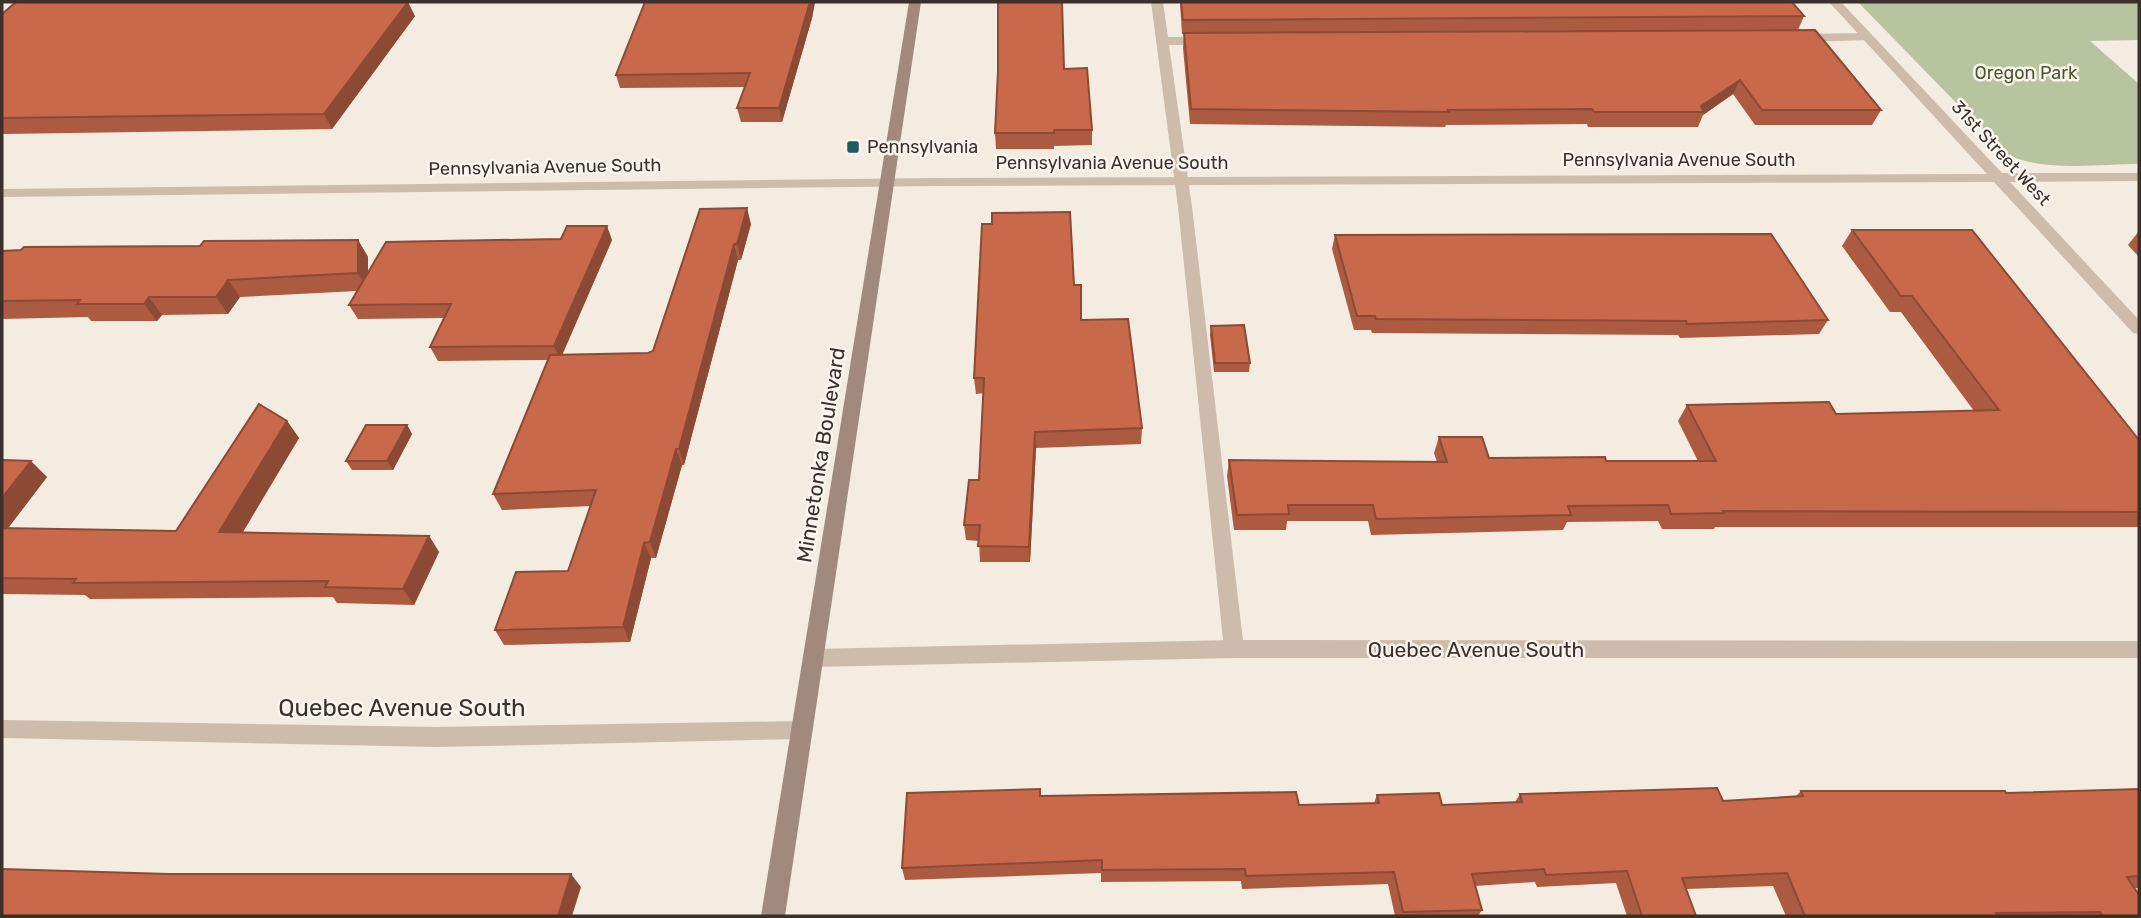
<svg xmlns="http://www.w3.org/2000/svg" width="2141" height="918" font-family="Rubik,sans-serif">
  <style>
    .green { fill: #b8c4a0 }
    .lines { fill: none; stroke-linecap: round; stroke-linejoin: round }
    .lane { fill: #cdbbac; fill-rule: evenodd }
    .street { fill: #cdbbac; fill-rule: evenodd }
    .secondary { fill: #a18a7d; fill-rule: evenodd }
    .wall { fill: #ac5a40 }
    .shaded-wall { fill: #8c4a34 }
    .building { fill: #c8694b; stroke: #8c4a34; stroke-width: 2 }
    .poi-dot { fill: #1f5a5e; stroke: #fbf5ee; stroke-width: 2.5 }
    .labels { text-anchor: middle; stroke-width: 5; stroke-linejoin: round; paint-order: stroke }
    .far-park-label { font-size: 18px; fill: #4a5a2e; stroke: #fbf5ee }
    .far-poi-label { font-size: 18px; fill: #3b302b; stroke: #fbf5ee; text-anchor: start }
    .far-street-label { font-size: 18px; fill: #3b302b; stroke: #fbf5ee }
    .street-label { font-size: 21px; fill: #3b302b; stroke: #fbf5ee }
    .near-street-label { font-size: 24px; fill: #3b302b; stroke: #fbf5ee }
  </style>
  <rect width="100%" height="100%" fill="#f4ebe1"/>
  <path class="green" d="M1858 2H2139V40L2090 41 2139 84V164C2101 164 2036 173 2004 152Z"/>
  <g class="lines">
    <path class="lane" d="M1151 2H1163L1168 37H1205L1211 41 1205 45H1169L1192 207 1244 649 1241 655 1234 658 1227 655 1224 649 1178 207Z
      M1867 33 1871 34V40L1800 42 1794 38 1800 34Z"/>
    <path class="street" d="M1829 2H1841L2002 173H2139V181L2010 182 2139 320V334L2133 333 1994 182 937 186 2 197V189L937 178 1987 174Z
      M1234 640 2139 641V658H1234L813 667 806 664 803 658 806 652 813 649Z
      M2 720 436 727 802 721 809 723 813 730 809 737 802 739 436 747 2 738Z"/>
    <path class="secondary" d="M909 2H921L785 916H761Z"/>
  </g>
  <path class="wall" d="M645 2H815L812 18 782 122H741L737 108 745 87 620 88 616 75Z
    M1180 2H1792L1804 16 1798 30 1881 110 1872 125H1755L1733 94 1703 115 1698 127H1588L1587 124 1446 125 1445 127 1190 124 1183 48 1184 34H1182Z
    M2 14 415 16 332 129 2 134Z
    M1064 69 1092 130V145L1054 146V149H996L995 133Z
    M700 209 751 224 741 260H738L684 465H682L656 558H651L630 642 504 645 495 630 568 571 591 506 502 510 493 494 548 360 438 361 430 347 444 318 358 319 349 305 357 291 240 297 228 314 162 315 157 321H91L88 317 2 319V251L200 246 358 240 368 257V273L612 240 562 355 648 353 653 351Z
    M1852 230 2139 440V527H1715L1714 529H1662L1658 521 1567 522 1563 530 1371 535 1368 521H1287L1286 530H1234L1227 476 1229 460 1437 462 1434 453 1439 437 1489 458 1606 461H1698L1678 421 1687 405 1836 414 1974 411 1901 312H1890L1842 246Z
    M2139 231V257L2128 245Z
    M1335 235 1828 320 1819 334 1680 338 1678 335 1372 333 1371 330H1354L1332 249Z
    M1081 320 1142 428 1141 444 1036 448 1030 562H980L979 541 966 540 964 525 979 480 984 393 976 394 974 378Z
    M1211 326 1250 363 1249 372H1214L1210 335Z
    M287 421 299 438 243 532 429 536 439 552 414 605 337 603 333 597 90 599 85 595 2 594V460L47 477 8 528 176 531Z
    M407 425 412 434 393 470H352L346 461Z
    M2139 789V888H2135L2139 916H1786L1773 886 1686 889 1696 916H1627L1616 883 1537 887 1535 882 1475 886 1482 910 1478 916H1395L1388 884 1242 889 1241 881 1101 882V873L905 880 902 868 1040 796 1299 805 1374 803 1377 795 1442 805 1515 802 1520 794 1723 801 1795 797 1801 791 2006 793Z"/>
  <path class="shaded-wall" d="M408 2 415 16 332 129 324 114Z
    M810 2H815L812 18 782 122 779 108Z
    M1740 80 1733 94 1703 115 1704 112 1701 106Z
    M747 208 751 224 741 260 737 244Z
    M607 226 612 240 560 360 554 346Z
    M358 240 368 257V291L358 273Z
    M734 244 738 260 684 465 679 449Z
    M228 280 240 297 228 314 216 297Z
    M149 297 162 315 157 321 144 304Z
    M287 421 299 438 233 548 219 532Z
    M407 425 412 434 393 470 387 461Z
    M1035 432 1036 448 1030 562 1029 547Z
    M676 449 682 465 656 558 650 542Z
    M31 461 47 477 2 536V498Z
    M429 536 439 552 414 605 403 589Z
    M644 543 651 558 630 642 623 627Z
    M571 874 581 887 572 916H558Z"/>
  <path class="building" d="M16 2H408L324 114 2 118V14Z
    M645 2H810L779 108H737L750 73 616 75Z
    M998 2H1062L1064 69 1087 68 1092 130H1054V133H995L998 71Z
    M1181 2H1792L1804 16 1183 20Z
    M1815 30 1881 110H1762L1740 80 1701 106 1704 112H1594L1592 109 1448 110 1449 112 1191 109 1184 33Z
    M747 208 737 244H734L679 449H676L650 542 644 543 623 627 495 630 516 572 568 571 596 490 493 494 550 355 648 353 653 351 700 209Z
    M1070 212 1074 285H1081V320L1128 319 1142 428 1035 432 1029 547 978 546 980 525H964L969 480H979L984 378H974L982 224H992V213Z
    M567 226H607L554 346 430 347 451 304 349 305 386 242 561 239Z
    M1852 230H1972L2139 440V512L1723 511 1724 513 1671 514 1668 505 1568 506 1571 515 1376 519 1373 505H1288L1289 514 1237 515 1229 460 1447 462 1439 437H1482L1489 458 1605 457 1606 461H1716L1687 405 1829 402 1836 414 1999 410 1912 296H1901Z
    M1771 234 1828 320 1687 324 1686 321 1376 319 1375 316H1357L1335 235Z
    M358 240V273L228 280 216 297H149L144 304H77L80 300 2 301V251L21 250 24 247 200 246 204 241Z
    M1244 325 1250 363H1215L1211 326Z
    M259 404 287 421 219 532 429 536 403 589 325 587 328 581 73 583 76 579 2 578V528L176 531Z
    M366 425H407L387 461H346Z
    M2 460 31 461 2 498Z
    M1717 788 1723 801 1803 796 1801 791H2005L2006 793 2139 789V876L2127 877 2139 895V916H2103L2100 912 1996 913 1998 916H1805L1787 873 1682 878 1696 916H1642L1627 871 1546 875 1544 869 1472 874 1482 910 1403 912 1394 872 1246 876 1245 869 1102 870V860L902 868 907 793 1040 789V796L1296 792 1299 805 1379 803 1377 795 1439 793 1442 805 1522 802 1520 794Z
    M2 869 168 874H571L558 916H2Z"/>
  <rect class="poi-dot" x="846" y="140" width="14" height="14" rx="3.5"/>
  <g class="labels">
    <g class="far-park-label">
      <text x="2026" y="79">Oregon Park</text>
    </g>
    <g class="far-poi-label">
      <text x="867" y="153">Pennsylvania</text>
    </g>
    <g class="far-street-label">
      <text transform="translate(2001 153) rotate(47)" y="6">31st Street West</text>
      <text x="1679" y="166">Pennsylvania Avenue South</text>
      <text x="1112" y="169">Pennsylvania Avenue South</text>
      <text transform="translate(545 167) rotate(-1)" y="6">Pennsylvania Avenue South</text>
    </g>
    <g class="street-label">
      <text transform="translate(821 455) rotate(-81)" y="7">Minnetonka Boulevard</text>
      <text x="1476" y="657">Quebec Avenue South</text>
    </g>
    <g class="near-street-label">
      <text x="402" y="716">Quebec Avenue South</text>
    </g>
  </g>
  <rect width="2141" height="918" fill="none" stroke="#3b302b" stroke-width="7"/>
</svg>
